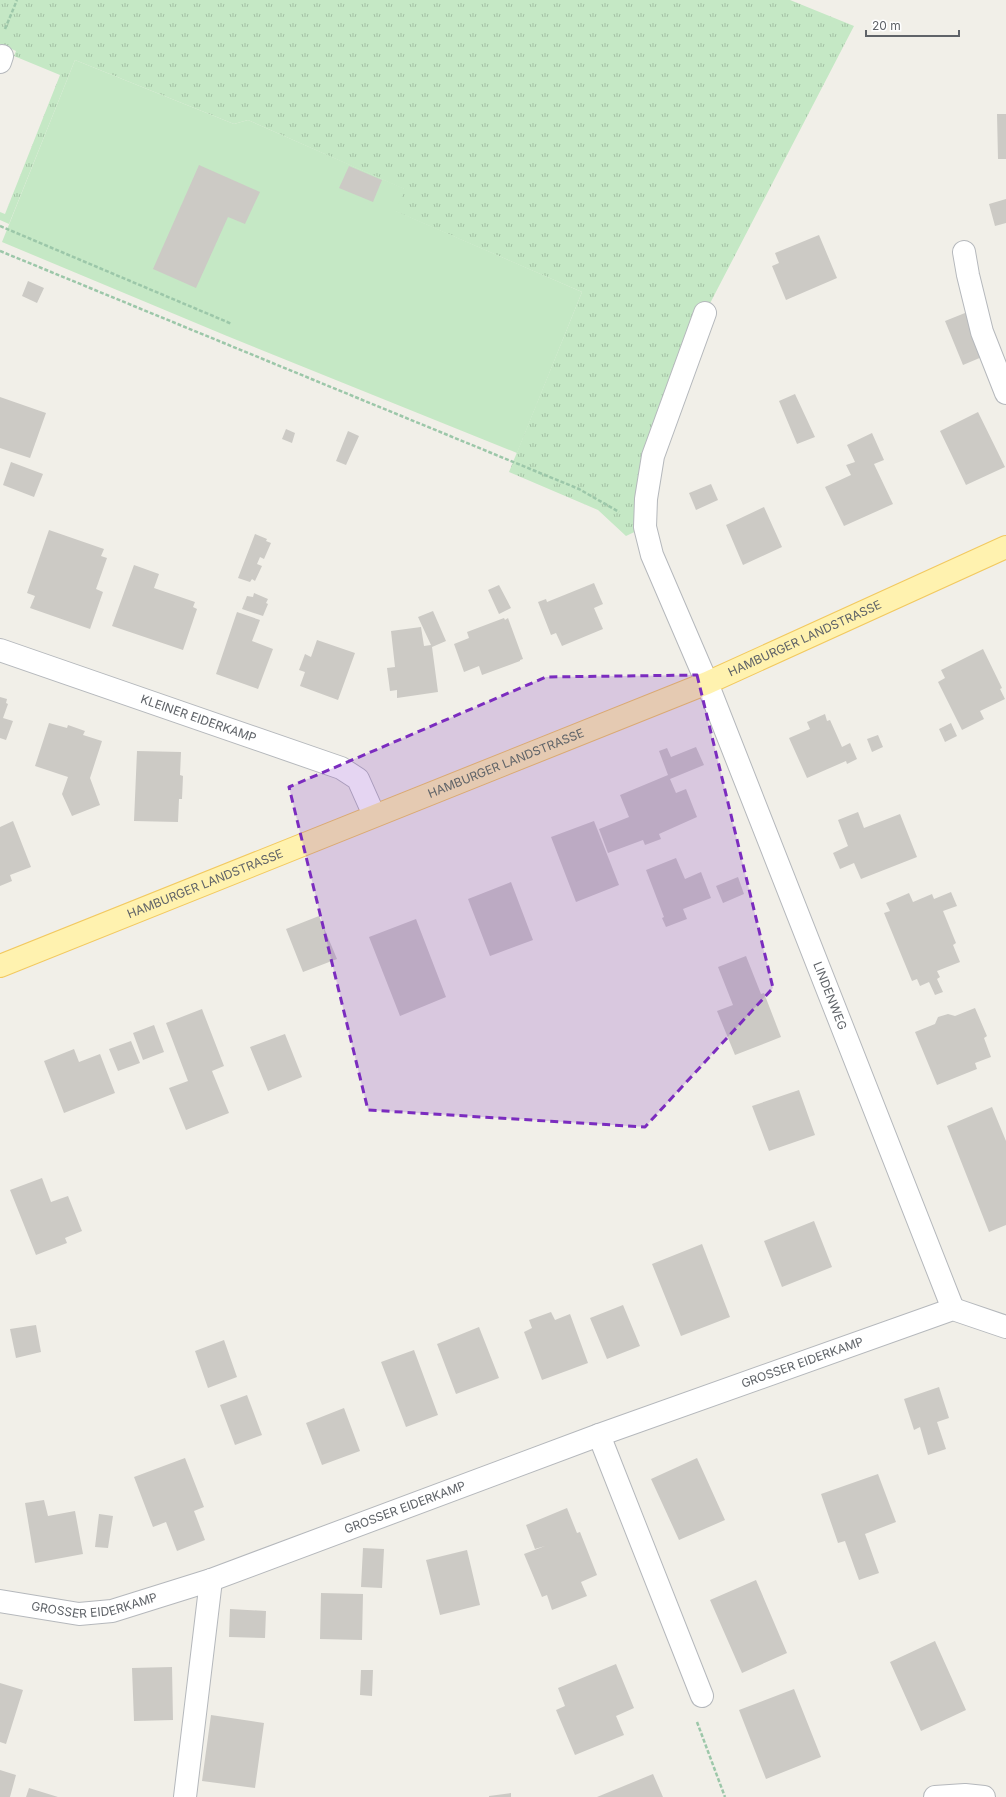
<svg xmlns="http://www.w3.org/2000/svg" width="1006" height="1797" font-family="Inter,sans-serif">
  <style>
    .grass { fill: url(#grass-tufts) }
    .pitch { fill: #c5e8c5 }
    .building { fill: #cccac5 }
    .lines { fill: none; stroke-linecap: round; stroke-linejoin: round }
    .minor-casing { stroke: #b5b8bc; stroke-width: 24 }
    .major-casing { stroke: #f2c960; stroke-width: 24 }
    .path { stroke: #9cc7a9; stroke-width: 2.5; stroke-dasharray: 4 2; stroke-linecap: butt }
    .minor { stroke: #fff; stroke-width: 22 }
    .major { stroke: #fff2af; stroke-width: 22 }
    .marked { fill: #7b2cbf; fill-opacity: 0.2; stroke: #7b2cbf; stroke-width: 3; stroke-dasharray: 8 5; stroke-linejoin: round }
    .labels { text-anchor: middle; stroke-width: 4; stroke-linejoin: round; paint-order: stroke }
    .street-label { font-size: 12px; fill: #5f6368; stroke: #fff }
  </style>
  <defs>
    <pattern id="grass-tufts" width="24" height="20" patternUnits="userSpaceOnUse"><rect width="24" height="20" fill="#c5e8c5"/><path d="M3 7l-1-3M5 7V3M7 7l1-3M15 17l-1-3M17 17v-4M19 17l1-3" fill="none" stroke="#a3c0a4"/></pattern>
  </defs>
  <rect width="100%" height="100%" fill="#f1efe8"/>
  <path class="grass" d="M0 0H790L854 26 705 313 653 456 645 527 626 536 598 510 509 472 582 292 395 211 404 189 248 120 234 124 75 60 9 224 0 220V212L5 214 60 75 14 56 16 51 0 44Z"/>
  <path class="pitch" d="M75 60 234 124 248 120 405 189 396 211 582 292 517 453 227 336 2 242Z"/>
  <path class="building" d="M997 114H1006V159H998Z
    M199 165 260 192 245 224 228 217 196 288 153 269Z
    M349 166 382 180 373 202 339 188Z
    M1006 199V223L995 226 989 204Z
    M819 235 837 278 786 300 772 266 779 263 775 253Z
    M28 281 44 288 37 303 22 296Z
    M970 311 989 354 963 365 945 321Z
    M795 394 815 437 797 444 779 401Z
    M0 397 46 413 30 458 0 448Z
    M978 412 1005 467 966 485 940 431Z
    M286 429 295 433 292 443 282 439Z
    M348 431 359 436 346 465 336 461Z
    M872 433 884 460 874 464 893 504 844 526 825 487 851 475 846 465 855 462 847 445Z
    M11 462 43 474 34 497 3 485Z
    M711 484 718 500 696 510 689 493Z
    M764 507 782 547 743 565 726 525Z
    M49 530 104 549 101 556 107 558 96 589 103 592 90 629 30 608 35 596 27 593Z
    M255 534 267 539 266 541 271 543 264 559 260 557 257 564 262 566 255 581 252 579 250 582 238 578Z
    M134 565 159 574 154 588 195 602 193 607 197 609 183 650 112 626Z
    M594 583 603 604 594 608 603 629 562 646 556 633 551 635 538 602 546 599 547 602Z
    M499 585 511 608 499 614 488 590Z
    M254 593 268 599 266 603 268 604 263 616 242 609 247 596 253 597Z
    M433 611 446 641 432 647 438 692 397 698V690L390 691 387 668 395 667 391 631 421 627 424 646 431 645 418 617Z
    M237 612 260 620 252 641 273 649 258 689 216 674Z
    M504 618 505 620 508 618 523 659 520 660V661L482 675 479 666 464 672 454 644 469 638 467 632Z
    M317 640 355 653 338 700 300 686 305 672 299 670 305 654 311 657Z
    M983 649 1002 688 1000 689 1005 699 980 711 984 719 962 730 938 682 945 678 941 670Z
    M0 697 7 699 6 703 8 704 3 718 13 721 6 740 0 738Z
    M825 714 827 721 830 720 842 747 850 743 857 759 847 764 846 761 807 778 789 738 810 729 807 722Z
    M49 723 67 728 68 725 85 731 83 735 102 741 90 778 100 805 72 816 62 794 68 777 35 766Z
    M951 723 957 736 945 742 939 729Z
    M878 735 883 747 872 752 867 739Z
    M696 747 704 765 670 779 676 793 686 789 697 817 659 834 661 839 645 845 643 840 608 853 599 829 629 817 620 795 668 775 659 751 667 748 671 757Z
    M137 751 181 752 180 775 183 776 182 799H179L178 822 134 821Z
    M858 812 864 828 900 814 917 857 861 879 854 863 840 869 833 853 848 846 838 820Z
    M13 821 31 867 10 875 12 881 0 886V827Z
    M594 821 619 885 576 902 551 837Z
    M676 858 685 879 701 872 711 898 683 909 687 919 666 927 662 918 664 917 646 870Z
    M738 877 744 894 723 903 716 886Z
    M511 882 533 940 490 956 468 899Z
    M951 892 957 906 943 911 956 943 953 945 960 962 937 971 940 977 937 979 943 992 935 995 929 982 920 986 917 979 912 981 884 913 890 911 886 903 909 893 913 902 932 894 934 899Z
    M319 916 337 959 303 972 286 929Z
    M416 919 446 997 400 1016 369 937Z
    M746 956 761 994 764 993 781 1037 735 1055 717 1011 733 1005 718 967Z
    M975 1008 987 1036 984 1038 991 1057 975 1063 977 1069 937 1085 915 1032 935 1024 938 1017 948 1014 955 1016Z
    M202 1009 224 1066 212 1071 229 1113 186 1130 169 1088 188 1081 166 1023Z
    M154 1025 164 1052 143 1060 133 1033Z
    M285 1034 302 1077 268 1091 250 1047Z
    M131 1041 140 1063 118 1071 109 1049Z
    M74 1049 79 1062 100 1054 115 1093 64 1113 44 1061Z
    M799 1090 815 1135 769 1151 752 1106Z
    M992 1107 1006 1141V1225L989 1232 947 1126Z
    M42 1178 51 1202 68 1196 82 1231 65 1238 67 1243 36 1255 10 1190Z
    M814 1221 832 1267 782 1287 764 1241Z
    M702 1244 730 1317 681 1336 652 1264Z
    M623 1305 640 1346 607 1359 590 1318Z
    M551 1312 555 1320 570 1314 588 1363 542 1380 524 1332 532 1328 529 1320Z
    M36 1325 41 1352 16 1358 10 1329Z
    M479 1327 499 1378 456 1394 437 1344Z
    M224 1340 237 1377 208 1388 195 1351Z
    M414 1350 438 1415 406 1427 381 1362Z
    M939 1387 949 1418 937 1422 946 1449 928 1455 920 1427 914 1430 904 1399Z
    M247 1395 262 1435 235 1445 220 1405Z
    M344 1408 360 1451 322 1465 306 1423Z
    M185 1458 204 1507 194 1511 205 1540 177 1551 166 1522 153 1527 134 1477Z
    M697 1458 725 1520 679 1540 651 1479Z
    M878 1474 896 1522 865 1534 879 1573 859 1580 845 1541 838 1543 821 1494Z
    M44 1500 48 1516 75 1511 83 1554 35 1563 25 1503Z
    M567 1508 577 1533 580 1532 597 1575 581 1582 587 1596 552 1610 547 1595 542 1597 524 1554 545 1546 535 1549 526 1525Z
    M99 1514 113 1516 108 1548 95 1547Z
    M363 1548 384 1549 382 1588 361 1587Z
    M467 1550 480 1605 440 1615 426 1560Z
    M756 1580 787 1653 742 1673 710 1600Z
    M321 1593 363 1594 362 1640 320 1639Z
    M230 1609 266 1611 265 1638 229 1637Z
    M935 1641 966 1710 921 1731 890 1662Z
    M616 1664 634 1708 616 1716 624 1735 575 1755 556 1710 565 1706 558 1688Z
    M172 1667 173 1720 134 1721 132 1668Z
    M361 1670H373L372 1696 360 1695Z
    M0 1683 23 1690 6 1744 0 1742Z
    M794 1689 821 1757 766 1779 739 1710Z
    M211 1715 264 1723 255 1788 202 1781Z
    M0 1770 16 1775 10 1797H0Z
    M653 1774 663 1797H597Z
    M29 1788 58 1797H26Z
    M511 1793V1797H489V1796Z"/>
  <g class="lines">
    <defs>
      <g id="minor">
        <path d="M0 62 2 56"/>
        <path d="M964 252 968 275 982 332 1006 393"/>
        <path id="s1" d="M705 313 653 456 646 499 645 527 652 555 707 683 953 1309"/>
        <path id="s2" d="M0 650 341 768 358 779 374 815"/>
        <path d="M599 1435 702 1696"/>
        <path id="s3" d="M0 1601 79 1614 112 1611 211 1580 599 1435 953 1309 1006 1327"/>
        <path d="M185 1797 211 1580"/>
        <path d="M935 1797 965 1795 984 1797"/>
      </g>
      <g id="major">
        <path id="s4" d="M0 966 707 683 1006 547"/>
      </g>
    </defs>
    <use href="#minor" class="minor-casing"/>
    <use href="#major" class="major-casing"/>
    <path class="path" d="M5 29 17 0
      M0 226 232 324
      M0 251 579 489 619 512
      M697 1722 725 1797"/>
    <use href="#minor" class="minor"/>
    <use href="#major" class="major"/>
  </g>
  <path class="marked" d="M697 675 773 988 645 1127 368 1110 289 787 546 677Z"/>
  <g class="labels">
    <g class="street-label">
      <text dy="4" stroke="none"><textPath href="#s4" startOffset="869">HAMBURGER LANDSTRASSE</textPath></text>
      <text dy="4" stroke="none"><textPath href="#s2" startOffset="210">KLEINER EIDERKAMP</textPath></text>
      <text dy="4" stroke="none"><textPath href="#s4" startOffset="545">HAMBURGER LANDSTRASSE</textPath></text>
      <text dy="4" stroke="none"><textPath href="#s4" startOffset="221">HAMBURGER LANDSTRASSE</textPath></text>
      <text dy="4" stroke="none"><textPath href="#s1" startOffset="728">LINDENWEG</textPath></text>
      <text dy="4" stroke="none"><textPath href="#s3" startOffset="847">GROSSER EIDERKAMP</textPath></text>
      <text dy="4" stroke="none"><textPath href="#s3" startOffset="424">GROSSER EIDERKAMP</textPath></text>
      <text dy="4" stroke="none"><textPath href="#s3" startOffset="96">GROSSER EIDERKAMP</textPath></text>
    </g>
  </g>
  <path d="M866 30v6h93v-6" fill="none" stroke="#5f6368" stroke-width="2"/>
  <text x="872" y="30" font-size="12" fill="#5f6368" stroke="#ffffff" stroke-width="3" paint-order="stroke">20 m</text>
</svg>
